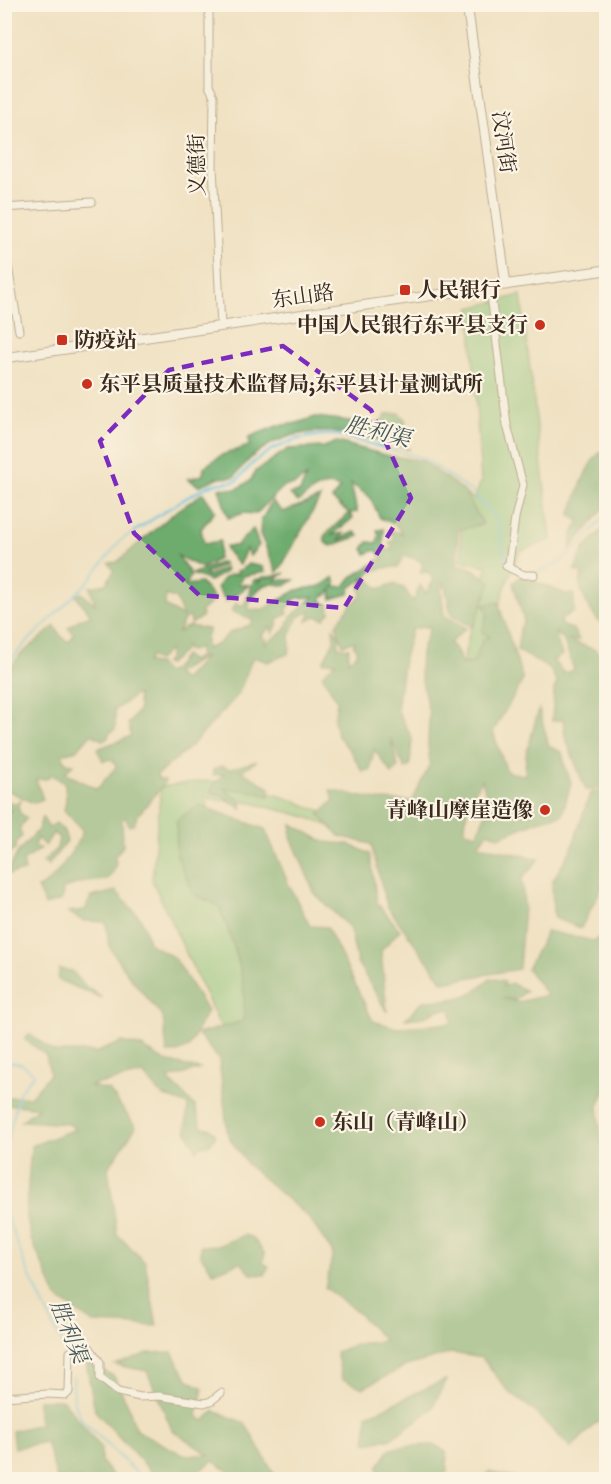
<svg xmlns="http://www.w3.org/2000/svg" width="611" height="1484" font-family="'IM FELL English','Noto Serif SC',serif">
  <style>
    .green { fill: #88c77f; stroke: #62784e; stroke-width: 1.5 }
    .forest { fill: #6eac6e; stroke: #546b46; stroke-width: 1.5; fill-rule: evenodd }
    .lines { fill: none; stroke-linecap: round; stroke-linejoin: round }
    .stream { stroke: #5ebfdc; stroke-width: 2 }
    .street-casing { stroke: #7a6a57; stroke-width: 9 }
    .secondary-casing { stroke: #7a6a57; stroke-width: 11 }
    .street { stroke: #fff; stroke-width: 7 }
    .secondary { stroke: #fff; stroke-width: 9 }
    .marked { fill: none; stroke: #7b2cbf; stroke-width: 4.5; stroke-dasharray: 12 8; stroke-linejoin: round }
    .poi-dot { fill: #c8321e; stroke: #fcf5e5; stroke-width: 2 }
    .labels { text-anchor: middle; stroke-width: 4.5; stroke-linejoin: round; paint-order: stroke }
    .street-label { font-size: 21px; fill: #3b2a1e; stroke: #fcf5e5 }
    .poi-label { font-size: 21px; font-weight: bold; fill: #3b2a1e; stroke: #fcf5e5; text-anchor: start }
    .water-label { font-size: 22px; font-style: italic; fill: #465757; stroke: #fcf5e5 }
  </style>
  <rect width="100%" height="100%" fill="#fcf5e5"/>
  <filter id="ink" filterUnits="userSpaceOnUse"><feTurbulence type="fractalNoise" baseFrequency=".0167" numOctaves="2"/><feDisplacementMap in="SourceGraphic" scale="12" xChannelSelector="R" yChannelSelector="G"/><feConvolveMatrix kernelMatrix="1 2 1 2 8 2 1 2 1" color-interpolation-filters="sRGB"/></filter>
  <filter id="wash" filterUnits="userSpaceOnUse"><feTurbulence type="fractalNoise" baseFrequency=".008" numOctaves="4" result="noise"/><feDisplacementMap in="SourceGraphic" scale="24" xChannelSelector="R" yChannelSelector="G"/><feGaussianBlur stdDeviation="1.35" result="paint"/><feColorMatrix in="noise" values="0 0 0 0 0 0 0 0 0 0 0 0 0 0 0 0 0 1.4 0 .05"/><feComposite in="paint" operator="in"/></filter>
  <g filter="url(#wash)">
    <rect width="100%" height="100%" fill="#f0e1c2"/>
    <path class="green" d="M521 295 551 540 520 551 506 584 479 673 424 821 346 833 307 817 252 803 205 798 230 873 264 1120 152 880 161 787 203 781 234 782 296 801 311 808 367 821 405 813 427 785 451 717 476 602 488 566 461 561V511L423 468 474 499 481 482 470 308Z"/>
    <path class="forest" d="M399 413 406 421 401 431 405 445 410 450C358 433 301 417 253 456 246 462 240 470 234 477L217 478 199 486 188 479 203 475 204 467 222 455 249 446V437L277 426 297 423 315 417 376 424 384 419 386 414Z
      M337 442 385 455 423 461 464 491 483 524 458 530 457 564 473 569 491 582 473 627 451 615 444 582 441 588 444 615 466 628 450 643 458 653 461 664 473 663 483 639 490 637 482 632 488 611 483 605 498 602 523 680 493 732 507 772 525 775 526 754 539 709 549 746 562 752 565 766 571 783 562 815 538 821 499 837 488 832 478 845 539 859 522 879 524 906 519 969 443 982 387 906 371 844 339 836 319 815 334 800 330 790 378 800 412 801 430 764 428 745 429 714 420 672 421 652 430 626 412 629 404 658 397 710 412 738 410 766 405 769 390 737 398 766 392 774 374 749 370 770 362 771 351 752 337 735 334 720 337 701 322 675 336 662H323L334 641 333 628 339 636 338 647 349 648 348 661 357 654 356 648 353 645 355 643V641L343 645 336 625 350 606 361 596V585L365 577 350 588 349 594 331 599 332 589 327 595 322 596V601L329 606 330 612 324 619 316 616 307 621 311 611 298 617 290 636V648L288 654 268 662 253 657 238 695 191 746 157 775 159 780H165L164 784 138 815 134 824 129 826 125 817 122 819 123 846 115 856 116 864 113 872 106 880 79 883 63 889 62 900 45 905 37 888C54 884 75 847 83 831L64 810 66 801 65 784 51 774 47 779H36L43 799 33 803 5 789V676L20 655 55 626 60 635 69 642 74 634 68 628 80 619 91 615 76 596 81 593 95 604 90 587 106 584 114 571 109 563 117 562 174 513 203 493 215 511 201 529 204 544 220 541 218 559 202 568 178 556 191 575 186 585 201 583 215 600 201 611 202 617 191 624 190 617 185 618 178 632 189 626 209 629 206 638V649L218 644 229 633 252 624V620L231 611 237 602 239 607 245 603 254 580 260 579 258 584 263 577H271L285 573 275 580H294L285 586C281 585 274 583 270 584 259 585 248 599 249 610L264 609 297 590 321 586 334 577 336 584 334 587 345 586 352 577 383 558 376 550 366 554 363 549 368 542 377 543 379 535 377 530 384 529 383 545 385 550 393 549 389 543 395 539 389 532 390 530 403 534 395 524 380 518 370 497 351 484 357 512 349 513 353 518 332 535 344 533 339 540 355 532 359 536 331 546 325 542V535L349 513 332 499 340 488C323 480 312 491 298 502L290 494 300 492 306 477 294 485 284 486 256 514 244 513 228 518 219 488 237 489 250 481 256 471 288 449 324 447ZM404 556 414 558 423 563 420 573 428 572 434 580 426 593 420 585 413 602 405 589 395 583 379 589 366 576 367 574 382 568 398 567ZM166 595 176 599 183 617 165 606ZM314 597 291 617 285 630 264 645 267 640 262 636 270 627 273 634 278 623V619L288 613 286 610 296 598ZM186 646 187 650 192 651 198 647 200 656 191 661 185 655 173 670 166 673 158 664 147 663 150 656 157 661 169 650V658L164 664 167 665 182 653ZM206 656 183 681 176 673ZM137 694 139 709 131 721 128 723 131 736 97 749 103 761 112 759 116 767 97 789 65 773 74 764 66 763 62 754 77 750 91 734 102 740 107 739 109 734 115 729V710ZM482 780 489 806 477 834 465 831C465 811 471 796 482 780Z
      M606 450V506L570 549 572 535 579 521 570 515C577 498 587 455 606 450Z
      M320 498 281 567 277 572 260 534 261 521 272 501 283 512Z
      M606 526V627C595 622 580 595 580 582 580 579 582 576 582 573L574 571 585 547Z
      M253 529 259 545 250 556 246 549 239 565 226 550V546H236Z
      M222 562 224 565 205 574 208 576 225 568 226 572 210 581 192 574Z
      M248 564 263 567 265 572 243 576 238 584 249 585 226 602 217 588C222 578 226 574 238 574L236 571 241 570Z
      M521 576 566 594H574V612L562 618 561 625 573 629 579 640 566 639 595 650 606 662V788L586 790 565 737 563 720 552 721 554 689 557 683 550 669 517 650 520 629 524 621 513 583ZM555 633 563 638 574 670 564 673 553 661 562 655Z
      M257 761 241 771 270 788 269 796 250 791 223 788 240 800 242 809 223 796 211 792 214 783 220 779 223 774 213 775V770L221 766 230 769Z
      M606 791V879L581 928 556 919 553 912 552 882 572 848 590 793Z
      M4 798 13 804 21 801 18 806 20 813 27 818 20 827V832L22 836 17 841 15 850 5 855V813L12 810H5Z
      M199 805 265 829 289 885 310 926 327 927 373 1021 397 1028 453 1023 450 1009 437 1010 424 1017 405 1019 423 1001C453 1000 469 1000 491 978L505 981 503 987 511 983 526 991 515 1000 502 998 518 1002 547 995 527 969 547 931 594 941 606 932V1088L598 1106 601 1139 606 1146V1419L595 1424 571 1448 533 1410 509 1392 482 1358 452 1353 406 1366 363 1388 342 1379 336 1352 356 1344 385 1341 354 1309 325 1288 333 1253 308 1217 248 1165 228 1136 219 1060 198 1034 243 1021C249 982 233 942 219 906L193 894 176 853 177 820Z
      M42 817 49 828 56 823 64 831 67 841 48 865 43 862 57 848 59 838 53 833 45 846 37 838 34 846 41 849 23 861 25 871 6 875 18 852 38 830Z
      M292 824 324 842 349 844 370 854 377 903 400 930 381 951 387 1012 357 962 350 928 315 894 291 837Z
      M116 891 141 919 150 944 175 958 207 1011 189 1047 175 1053H167L163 1017 131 979 109 946 106 922 83 921 68 912 85 910 91 897Z
      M59 969 72 971 83 984 102 998 58 980Z
      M29 1034 55 1052H97L122 1042 142 1047 165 1061 200 1069 168 1079 195 1106 201 1126 211 1129 216 1135 210 1144 200 1146 197 1151 186 1130 188 1105 162 1095 143 1074 89 1086 109 1090 136 1127 108 1168 117 1234 145 1262 157 1326 93 1323 57 1298 31 1239 26 1213 31 1146 75 1129 69 1124 21 1121 38 1108 15 1105 5 1106V1099L12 1097H30L50 1074 46 1055 24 1039Z
      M244 1235 253 1238 265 1254 263 1263 269 1266 265 1275 251 1274 240 1262 214 1273 201 1256V1246L220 1245Z
      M172 1352 188 1380 203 1388 197 1416 204 1421 214 1411 245 1423 277 1479H233L231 1473 213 1461 189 1479H158L95 1411 86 1362 114 1376 128 1405 136 1430 183 1455H209L172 1430 147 1371 115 1365 148 1353Z
      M446 1380 432 1409 392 1438 366 1443 367 1415C394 1405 419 1390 446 1380Z
      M38 1400H63L101 1448V1461L115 1479H57L46 1442 14 1448 12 1431 40 1424 38 1417Z
      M435 1445 446 1452 448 1471C435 1482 396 1483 380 1478L378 1467 390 1449 408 1446Z
      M489 1472 522 1479H482Z"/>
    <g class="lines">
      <path class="stream" d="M533 573C562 569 587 536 606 516
        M4 669 21 648 87 583 121 540 179 502 210 485 236 481 254 462 271 450 297 439 320 435H338L425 459 471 491 497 519 506 562
        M4 1061 22 1064 34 1074 20 1091 4 1152
        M4 1208 27 1270 67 1354
        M73 1377 74 1403 82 1420 144 1480"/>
    </g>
  </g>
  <g filter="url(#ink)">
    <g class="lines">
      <defs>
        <path id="street" d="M209 4V86L214 96 213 167 221 326
          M4 208 92 202
          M4 243 19 331
          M490 287 507 425 523 485 515 518 509 563 506 566 524 575H534
          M4 1397 48 1394 66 1395 69 1392 70 1352 78 1347 90 1348 100 1362V1378L118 1392 140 1397 159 1396 204 1403 211 1401 221 1393"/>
        <path id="secondary" d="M467 4 506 285
          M4 358 606 270"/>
      </defs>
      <use href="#street" class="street-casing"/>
      <use href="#secondary" class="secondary-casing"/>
      <use href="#street" class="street"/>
      <use href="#secondary" class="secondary"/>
    </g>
  </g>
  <path d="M0 0H611V1484H0ZM283 346 371 410 411 498 344 608 199 595 134 533 100 441 169 370Z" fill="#f0e1c2" fill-opacity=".55" fill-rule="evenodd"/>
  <path class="marked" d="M283 346 371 410 411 498 344 608 199 595 134 533 100 441 169 370Z"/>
  <g class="poi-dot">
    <rect x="399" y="284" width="12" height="12" rx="3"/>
    <circle cx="540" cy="325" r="6"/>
    <rect x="56" y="334" width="12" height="12" rx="3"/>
    <circle cx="87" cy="384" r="6"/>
    <circle cx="545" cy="810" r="6"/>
    <circle cx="320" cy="1122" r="6"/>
  </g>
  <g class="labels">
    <g class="street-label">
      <text transform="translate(504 142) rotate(82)" y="7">汶河街</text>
      <text transform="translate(197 165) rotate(-91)" y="7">义德街</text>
      <text transform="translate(303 296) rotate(-8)" y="7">东山路</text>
    </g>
    <g class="poi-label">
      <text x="417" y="297">人民银行</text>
      <text x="528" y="332" text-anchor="end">中国人民银行东平县支行</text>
      <text x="74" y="347">防疫站</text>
      <text x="99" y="391">东平县质量技术监督局;东平县计量测试所</text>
      <text x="533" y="817" text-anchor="end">青峰山摩崖造像</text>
      <text x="332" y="1129">东山（青峰山）</text>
    </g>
    <g class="water-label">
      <text transform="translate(378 431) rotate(14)" y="8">胜利渠</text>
      <text transform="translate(70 1331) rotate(68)" y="8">胜利渠</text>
    </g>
  </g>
  <rect width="611" height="1484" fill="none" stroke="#fcf5e5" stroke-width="24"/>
</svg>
